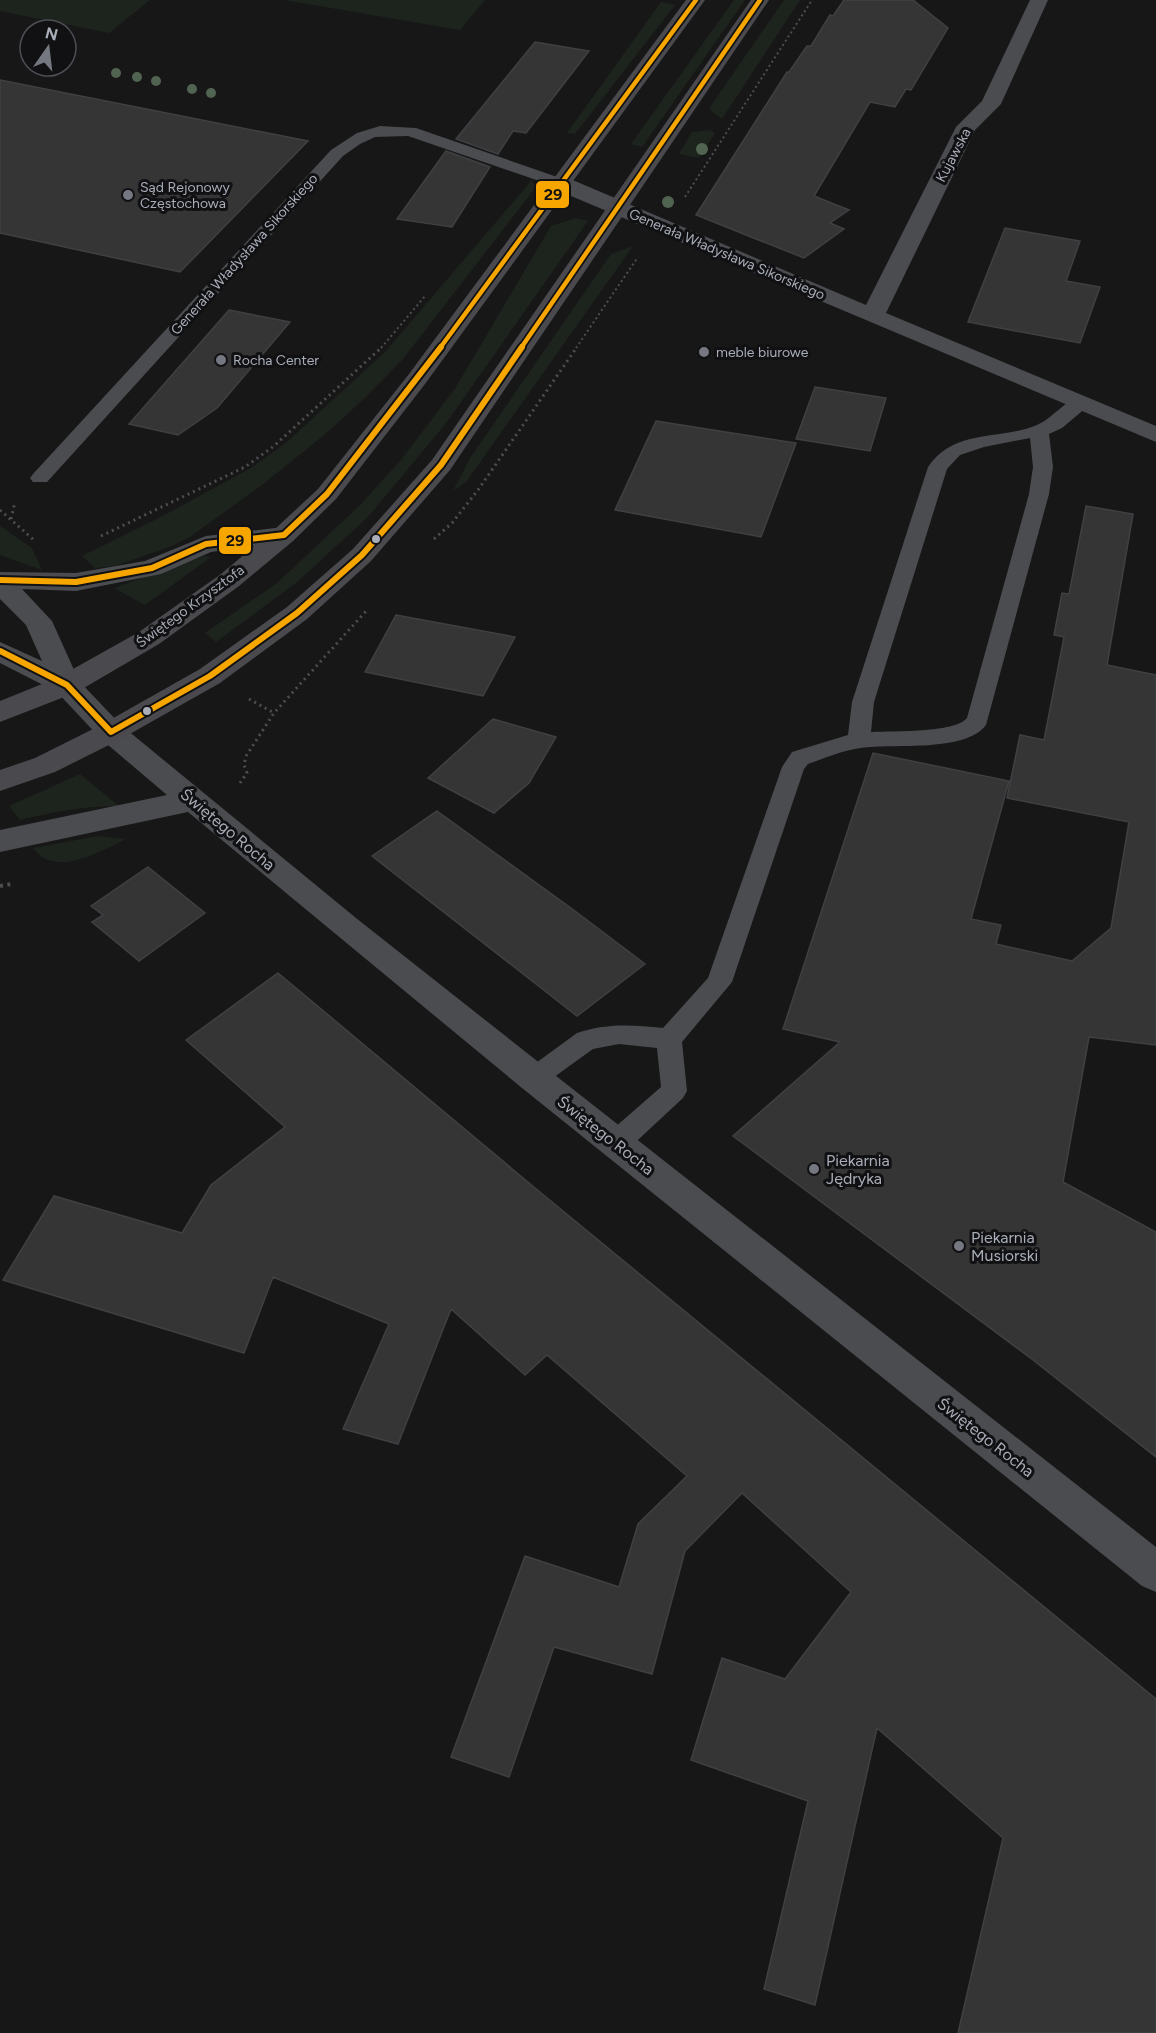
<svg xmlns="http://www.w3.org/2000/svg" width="1156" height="2033" font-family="Figtree,sans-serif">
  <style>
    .green { fill: #1d241e }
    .building { fill: #353536; stroke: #3f4043; stroke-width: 1.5 }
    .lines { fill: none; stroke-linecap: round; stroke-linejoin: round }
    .path-far2 { stroke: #4d4e52; stroke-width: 2; stroke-dasharray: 2 3; stroke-linecap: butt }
    .path-far1 { stroke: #4d4e52; stroke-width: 3; stroke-dasharray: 2 4; stroke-linecap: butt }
    .path { stroke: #4d4e52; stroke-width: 4; stroke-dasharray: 3 4.5; stroke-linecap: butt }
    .service { fill: #4b4c50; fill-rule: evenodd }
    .minor { fill: #4b4c50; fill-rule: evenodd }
    .tertiary { fill: #4b4c50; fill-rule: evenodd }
    .secondary { fill: #4a4a4e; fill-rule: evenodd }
    .bus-1-far1-casing { stroke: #111113; stroke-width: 8 }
    .bus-1-casing { stroke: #111113; stroke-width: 10 }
    .bus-1-far1 { stroke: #f7a600; stroke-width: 4.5 }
    .bus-1 { stroke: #f7a600; stroke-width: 6 }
    .tree { fill: #506451 }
    .poi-dot { fill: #757880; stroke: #111113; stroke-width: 2 }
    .bus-dot { fill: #a8adb8; stroke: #111113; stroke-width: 2 }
    .labels { text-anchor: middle; stroke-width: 6; stroke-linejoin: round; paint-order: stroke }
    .far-street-label { font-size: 14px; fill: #a8adb8; stroke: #111113 }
    .far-poi-label { font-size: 14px; fill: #a8adb8; stroke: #111113; text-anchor: start }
    .street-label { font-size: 16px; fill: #a8adb8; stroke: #111113 }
    .poi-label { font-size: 16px; fill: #a8adb8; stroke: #111113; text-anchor: start }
    .line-badge { stroke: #111113; stroke-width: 2 }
    .pale-badge-label { font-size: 16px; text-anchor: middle; font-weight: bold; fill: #111 }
  </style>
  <rect width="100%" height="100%" fill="#171717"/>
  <path class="green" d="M0 0H150L109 33 0 11Z
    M284 0H485L460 30Z
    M734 0H745L642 147 631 144Z
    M784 0H800L722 119 711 111 710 107Z
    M661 2 675 5 575 134 567 133Z
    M710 130 715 133 699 158 679 154 692 132Z
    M532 180 536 187 403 359 365 398 323 436 262 485 190 537 172 546 115 566 95 568 82 556 159 518 251 468 287 442 385 352Z
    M576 218 588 221 447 422 368 517 296 583 216 642 205 633 277 583 359 506 401 460 456 387 551 226Z
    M633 246 466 482 453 491 470 458 611 254Z
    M0 526 32 548 42 570 0 555Z
    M204 556 211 557 145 605 114 588Z
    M80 774 119 806C84 806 53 812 20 820L9 806Z
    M98 836 126 839C101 851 55 879 33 848Z"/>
  <path class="building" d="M844 0H913L948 28 911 90 906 89 895 107 870 102 814 196 849 210 830 223 844 229 804 258 696 215 787 72H789L807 46H811L830 15 833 16Z
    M535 42 589 51 526 133 513 131 498 154 456 139Z
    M0 80 308 141 180 272 0 233Z
    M446 151 490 167 452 227 397 219Z
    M1005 228 1080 241 1066 281 1100 287 1080 343 968 322Z
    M229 310 290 322 217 408 178 435 129 424Z
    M815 387 886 398 870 451 796 439Z
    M656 421 796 443 761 537 615 510Z
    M1086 506 1133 514 1107 665 1156 675V1045L1089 1037 1063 1182 1156 1232V1457L1033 1360 733 1136 840 1042 783 1029 873 753 1009 781 971 919 1001 925 996 944 1072 961 1111 928 1129 822 1007 798 1020 735 1044 740 1064 637 1054 635 1062 593 1069 594Z
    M396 615 515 637 483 696 365 672Z
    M493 719 556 737 529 783 494 813 428 778Z
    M437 811 575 911 645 964 577 1016 372 856Z
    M148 867 205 913 139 961 92 922 103 915 91 906Z
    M278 973 535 1188 1156 1699V2033H958L1003 1838 877 1728 815 2005 764 1989 808 1801 691 1760 722 1658 785 1679 851 1592 742 1493 685 1551 652 1674 554 1647 509 1777 451 1757 525 1556 619 1587 638 1524 687 1476 547 1355 525 1375 451 1309 398 1444 343 1429 389 1324 273 1277 244 1353 3 1280 54 1196 182 1233 211 1185 285 1127 186 1040Z"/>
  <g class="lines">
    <path class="path-far2" d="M685 197 812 0
      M381 348 426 295
      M576 348 638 257"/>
    <path class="path-far1" d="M0 510 35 541
      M11 519 15 502
      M101 536 245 467 274 446 382 347
      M434 539 452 523 478 490 577 347
      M249 699 274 713
      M240 783 247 773 244 765 246 756 274 713 367 610"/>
    <path class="path" d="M0 886 11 884"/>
    <path class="service" d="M380 126 416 128 566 180 568 183 566 186H554L408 136 375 137 360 144 343 156 47 482H33L30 478 33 474 331 150 357 133Z
      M1080 397 1087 399 1089 403 1087 407 1062 428 1049 434 1053 467 1049 494 986 725C965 753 894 743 861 748 844 750 825 758 808 764L804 769 732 982 682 1042 687 1091 683 1098 626 1151 616 1154 606 1151 603 1143 606 1135 661 1087 657 1048 619 1044 593 1049 543 1085 534 1088 525 1085 521 1078 525 1071 577 1033C608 1023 632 1025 663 1028L708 978 782 767 792 752 848 735 852 702 928 467C955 428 999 441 1037 425 1053 418 1064 401 1080 397ZM1030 438 1033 467 1029 494 967 718C956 733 891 731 871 732L874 702 947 469 960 455 984 447Z"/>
    <path class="minor" d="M1030 0H1048L1001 104 975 130 886 313 1156 426V442L552 188 549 183 552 178 560 177 568 178 866 305 956 127 982 101Z"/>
    <path class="tertiary" d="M284 527 293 529 297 535 293 541 211 552 161 574 76 591 22 589 52 621 79 681 121 725 356 918 546 1068 1156 1547V1592L1142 1586 522 1088 188 812 0 852V830L167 795 101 739 57 692 0 663V642L42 661 26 625 0 599V572L76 573 145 561 206 536Z"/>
    <path class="secondary" d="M686 0H705L425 384 336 499 293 541 239 586 159 644 77 692 0 722V701L57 678 139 632 221 574 275 529 318 489 409 374Z
      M751 0H769L450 470 371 561 307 619 220 683 121 739 55 772 0 791V770L35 758 101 725 200 669 287 607 353 549 432 460Z"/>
    <defs>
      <path id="bus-1-far1" d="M440 348 696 0
        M521 348 760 0"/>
      <path id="bus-1" d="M0 580 76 582 152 568 206 544 284 535 327 494 441 347
        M0 651 67 685 111 732 210 676 297 613 362 555 441 465 522 347"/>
    </defs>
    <use href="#bus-1-far1" class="bus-1-far1-casing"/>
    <use href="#bus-1" class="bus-1-casing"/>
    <use href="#bus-1-far1" class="bus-1-far1"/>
    <use href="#bus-1" class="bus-1"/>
  </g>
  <g class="tree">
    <circle cx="116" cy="73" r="5"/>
    <circle cx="137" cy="77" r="5"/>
    <circle cx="156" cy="81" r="5"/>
    <circle cx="192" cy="89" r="5"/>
    <circle cx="211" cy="93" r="5"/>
    <circle cx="702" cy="149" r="6"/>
    <circle cx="668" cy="202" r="6"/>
  </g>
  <g class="poi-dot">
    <circle cx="128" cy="195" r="6"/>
    <circle cx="704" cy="352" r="6"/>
    <circle cx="221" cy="360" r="6"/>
    <circle cx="814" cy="1169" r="6"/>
    <circle cx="959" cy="1246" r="6"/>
  </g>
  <g class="bus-dot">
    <circle cx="376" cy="539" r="5"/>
    <circle cx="147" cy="711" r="5"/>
  </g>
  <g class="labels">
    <g class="far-street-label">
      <text transform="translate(953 155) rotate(-62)" y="5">Kujawska</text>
      <text transform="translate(244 254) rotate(-48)" y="5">Generała Władysława Sikorskiego</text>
      <text transform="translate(727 254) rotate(23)" y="5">Generała Władysława Sikorskiego</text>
      <text transform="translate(190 606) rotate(-36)" y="5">Świętego Krzysztofa</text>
    </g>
    <g class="far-poi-label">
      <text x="140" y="192">Sąd Rejonowy<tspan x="140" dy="16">Częstochowa</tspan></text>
      <text x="716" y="357">meble biurowe</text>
      <text x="233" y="365">Rocha Center</text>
    </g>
    <g class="street-label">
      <text transform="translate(228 829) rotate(40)" y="6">Świętego Rocha</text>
      <text transform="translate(606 1135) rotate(38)" y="6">Świętego Rocha</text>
      <text transform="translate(986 1437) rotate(38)" y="6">Świętego Rocha</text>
    </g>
    <g class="poi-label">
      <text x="826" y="1166">Piekarnia<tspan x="826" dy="18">Jędryka</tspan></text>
      <text x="971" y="1243">Piekarnia<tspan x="971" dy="18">Musiorski</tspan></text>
    </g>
  </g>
  <g class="line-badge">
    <rect x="535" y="180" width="35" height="29" rx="6" fill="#f7a600"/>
    <rect x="218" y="526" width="34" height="29" rx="6" fill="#f7a600"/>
  </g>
  <g class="pale-badge-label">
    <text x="553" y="200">29</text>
    <text x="235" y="546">29</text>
  </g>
  <g transform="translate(48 48) rotate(14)"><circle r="28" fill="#111113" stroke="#4d4f55" stroke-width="1.5"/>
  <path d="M0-4.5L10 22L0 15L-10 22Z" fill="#757880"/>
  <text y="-9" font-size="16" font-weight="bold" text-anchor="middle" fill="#a8adb8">N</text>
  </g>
</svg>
